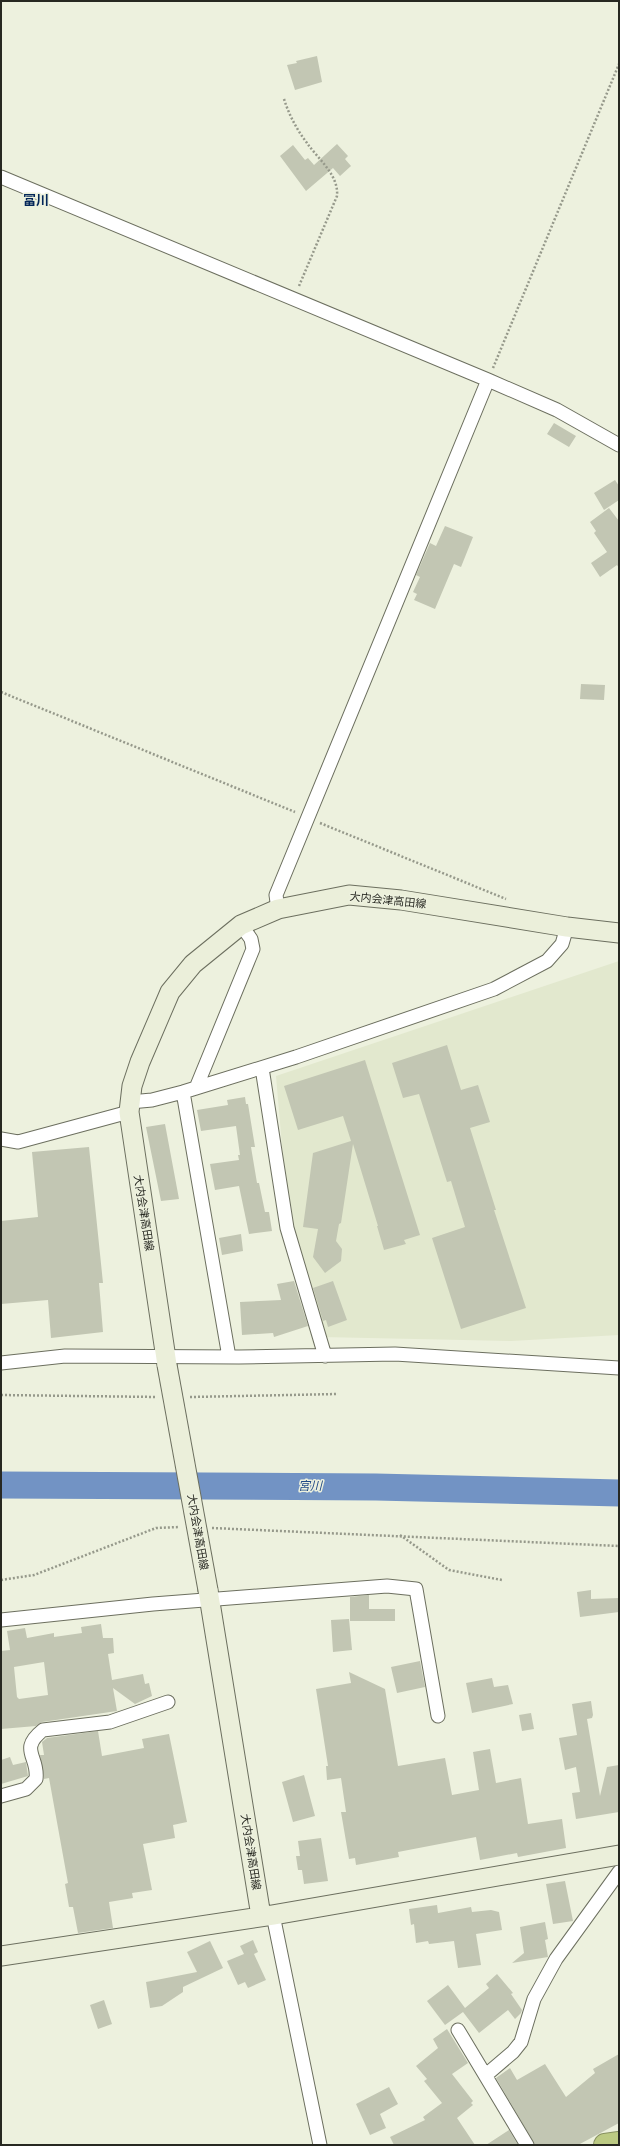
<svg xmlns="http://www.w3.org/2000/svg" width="620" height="2146" font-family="Rubik,'Noto Sans JP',sans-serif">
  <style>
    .built { fill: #e2e8ce }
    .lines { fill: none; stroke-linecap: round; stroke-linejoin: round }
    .river { stroke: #7293c4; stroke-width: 27 }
    .building { fill: #c2c6b3; fill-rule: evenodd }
    .street-casing { stroke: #6c6f5f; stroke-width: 15 }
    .secondary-casing { stroke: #6c6f5f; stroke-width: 21 }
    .highway-casing { stroke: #889161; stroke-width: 24 }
    .path { stroke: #96998b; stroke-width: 2.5; stroke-dasharray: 2 2; stroke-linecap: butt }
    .street { stroke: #fff; stroke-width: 13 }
    .secondary { stroke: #ebefda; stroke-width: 19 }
    .highway { stroke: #bcca83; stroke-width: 22 }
    .secondary-bridge-casing { stroke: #6c6f5f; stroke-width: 21; stroke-linecap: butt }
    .secondary-bridge { stroke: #ebefda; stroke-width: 19 }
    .labels { text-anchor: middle; stroke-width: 3; stroke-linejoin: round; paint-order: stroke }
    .street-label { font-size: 11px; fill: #272821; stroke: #edf1de }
    .water-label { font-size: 12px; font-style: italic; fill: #1f4986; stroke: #edf1de }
    .quarter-label { font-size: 13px; font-weight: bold; fill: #032659; stroke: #edf1de }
  </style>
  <rect width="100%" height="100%" fill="#edf1de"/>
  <path class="built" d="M619 961V1335L511 1341 321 1337 289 1227 276 1076Z"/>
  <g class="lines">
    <path class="river" d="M1 1485 376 1487 619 1493"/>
  </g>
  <path class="building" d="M317 56 322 82 295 90 287 65 297 63 296 61Z
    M337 144 348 156 345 159 351 166 340 176 333 168 306 191 280 156 293 145 305 160 308 158 314 165Z
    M554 423 576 436 569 447 547 434Z
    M615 480 619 486V500L604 510 594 493Z
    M609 508 619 521V568L617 565 600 577 591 563 607 552 594 533 596 531 590 522Z
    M445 526 473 537 461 567 454 564 435 609 414 600 417 594 413 592 420 577 416 575 430 543 436 546Z
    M581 684 605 685 604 700 580 699Z
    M447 1045 461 1090 478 1085 490 1122 470 1128 496 1210H494L526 1308 461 1329 432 1238 465 1227 451 1181 447 1182 419 1094 403 1098 392 1063Z
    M365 1060 420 1235 404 1240 406 1244 384 1250 377 1226H378L353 1144 341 1223 339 1224 336 1241 342 1249 341 1261 325 1273 313 1257 318 1229 303 1227 313 1153 351 1141 343 1116 298 1130 284 1086Z
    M245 1097 246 1104H248L255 1147H251L257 1183H259L265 1212H269L272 1231 249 1234 239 1186 215 1190 210 1164 239 1160 238 1155H240L236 1126 201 1131 197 1110 228 1105 227 1100Z
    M165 1124 179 1199 161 1201 146 1127Z
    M89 1147 103 1283H99L103 1332 51 1338 48 1300 1 1304V1221L38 1217 32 1152Z
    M241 1234 243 1251 222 1255 219 1238Z
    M294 1281 308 1326 274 1337 273 1333 242 1335 240 1302 281 1300 277 1284Z
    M333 1281 347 1320 328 1327 326 1320 323 1321 313 1288Z
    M591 1590V1599L619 1598V1612L580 1617 577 1592Z
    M369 1595V1609H395V1621H350V1597Z
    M349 1619 352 1650 333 1652 331 1620Z
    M101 1624 103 1638H113L114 1653 108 1654 112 1680 143 1674 145 1684 149 1683 152 1696 135 1704 113 1688 117 1711 42 1722 36 1726 1 1729V1651L10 1650 7 1631 25 1628 27 1638 54 1633V1637L82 1633 81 1627ZM44 1662 48 1695 19 1699 17 1697 14 1667Z
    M420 1661 425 1687 397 1693 391 1667Z
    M349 1672 385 1689 398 1766 445 1758 452 1795 479 1790 473 1752 490 1749 496 1783 521 1778 528 1824 562 1819 566 1848 518 1857 517 1853 480 1860 476 1837 398 1852 399 1857 356 1865 355 1858 349 1859 341 1812H346L341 1778 327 1780 326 1766H328L316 1689 351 1683Z
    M492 1678 494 1687 508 1685 513 1704 472 1713 466 1683Z
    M591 1701 593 1715 592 1718 587 1719 600 1796 607 1767 619 1765V1812L576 1819 572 1793 580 1792 576 1767 565 1770 559 1738 577 1735 572 1704Z
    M531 1713 534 1729 522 1731 519 1715Z
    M98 1731 102 1756 144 1748 142 1739 169 1734 187 1822 173 1825 175 1838 143 1844 152 1890 132 1893 133 1898 109 1902 113 1928 78 1933 73 1907H69L65 1884 68 1883 49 1778 44 1779 40 1755H44L42 1742 47 1738Z
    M10 1757 13 1765 26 1762 28 1776 1 1784V1760Z
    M304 1775 315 1816 293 1822 282 1782Z
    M321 1838 328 1881 304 1884 302 1870H298L296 1856H300L298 1841Z
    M565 1881 573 1921 553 1924 546 1884Z
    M437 1905 438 1913 471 1907 472 1912 491 1910 499 1912 502 1930 476 1934 481 1965 458 1968 454 1941 429 1944 428 1941 416 1943 414 1924 411 1925 409 1909Z
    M545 1922 548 1939 545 1940 548 1957 512 1963 524 1953 520 1927Z
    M253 1940 258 1952 254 1954 266 1980 248 1988 245 1982 238 1985 227 1961 244 1954 240 1946Z
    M210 1941 223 1968 183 1987V1992L162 2006 150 2008 146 1982 197 1972 187 1952Z
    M497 1974 513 1993 511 1994 522 2010 521 2013 515 2019 508 2010 479 2033 463 2012 445 2025 427 2001 448 1985 465 2008 489 1988 486 1984Z
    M104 2000 112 2024 98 2029 90 2005Z
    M447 2029 468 2063 452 2074 473 2101 471 2103 473 2105 457 2118 475 2145H394L390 2137 425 2120 423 2117 442 2103 424 2081 427 2079 416 2066 438 2048 433 2039Z
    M619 2054V2123L578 2145H535L496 2078 510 2068 517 2080 545 2064 566 2097 595 2073 593 2069Z
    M389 2087 398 2104 380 2114 386 2128 370 2135 356 2104Z
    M509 2130 518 2145H486Z"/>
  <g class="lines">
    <defs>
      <path id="street" d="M1 177 488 380 557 410 619 445
        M278 909 276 895 488 380
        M262 1068 287 1228 325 1356
        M196 1088 253 949 251 939 241 925
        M183 1092 229 1357
        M130 1102 152 1100 183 1092 296 1057 494 989 547 961 562 944 567 927
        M1 1139 18 1142 129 1112
        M1 1363 65 1356 239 1357 395 1354 619 1368
        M1 1620 153 1604 387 1586 416 1589 438 1716
        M1 1796 26 1789 36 1779C39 1756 18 1750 43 1730L110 1722 168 1702
        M273 1915 320 2145
        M458 2030 527 2145
        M486 2075 513 2052 521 2042 534 1999 556 1959 619 1872"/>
      <path id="secondary" d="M167 1365 129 1112 132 1086 140 1062 170 992 193 964 241 925 278 909 349 895 401 900 567 927 619 933
        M208 1590 261 1916
        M1 1956 273 1915 619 1855"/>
      <path id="highway" d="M605 2145 619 2143"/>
    </defs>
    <use href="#street" class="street-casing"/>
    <use href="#secondary" class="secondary-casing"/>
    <use href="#highway" class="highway-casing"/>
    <path class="path" d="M284 99C289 115 297 130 307 143 318 159 339 175 337 196L299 286
      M493 368 619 64
      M1 692 295 812
      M320 823 506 899
      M1 1395 157 1397
      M190 1397 338 1394
      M212 1528 619 1546
      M400 1535 449 1570 502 1580
      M1 1580 34 1575 156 1528 179 1527"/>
    <use href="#street" class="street"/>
    <use href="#secondary" class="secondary"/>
    <use href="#highway" class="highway"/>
    <defs>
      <path id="secondary-bridge" d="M167 1365 208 1590"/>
    </defs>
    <use href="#secondary-bridge" class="secondary-bridge-casing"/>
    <use href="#secondary-bridge" class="secondary-bridge"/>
  </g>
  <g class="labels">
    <g class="street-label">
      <text transform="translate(388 900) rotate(6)" y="4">大内会津高田線</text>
      <text transform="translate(144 1213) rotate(81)" y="4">大内会津高田線</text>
      <text transform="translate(198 1532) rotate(80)" y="4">大内会津高田線</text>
      <text transform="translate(251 1852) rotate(81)" y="4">大内会津高田線</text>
    </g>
    <g class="water-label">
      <text x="310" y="1490">宮川</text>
    </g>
    <g class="quarter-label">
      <text x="36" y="205">冨川</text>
    </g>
  </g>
  <rect width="620" height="2146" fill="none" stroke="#272821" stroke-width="4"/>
</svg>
